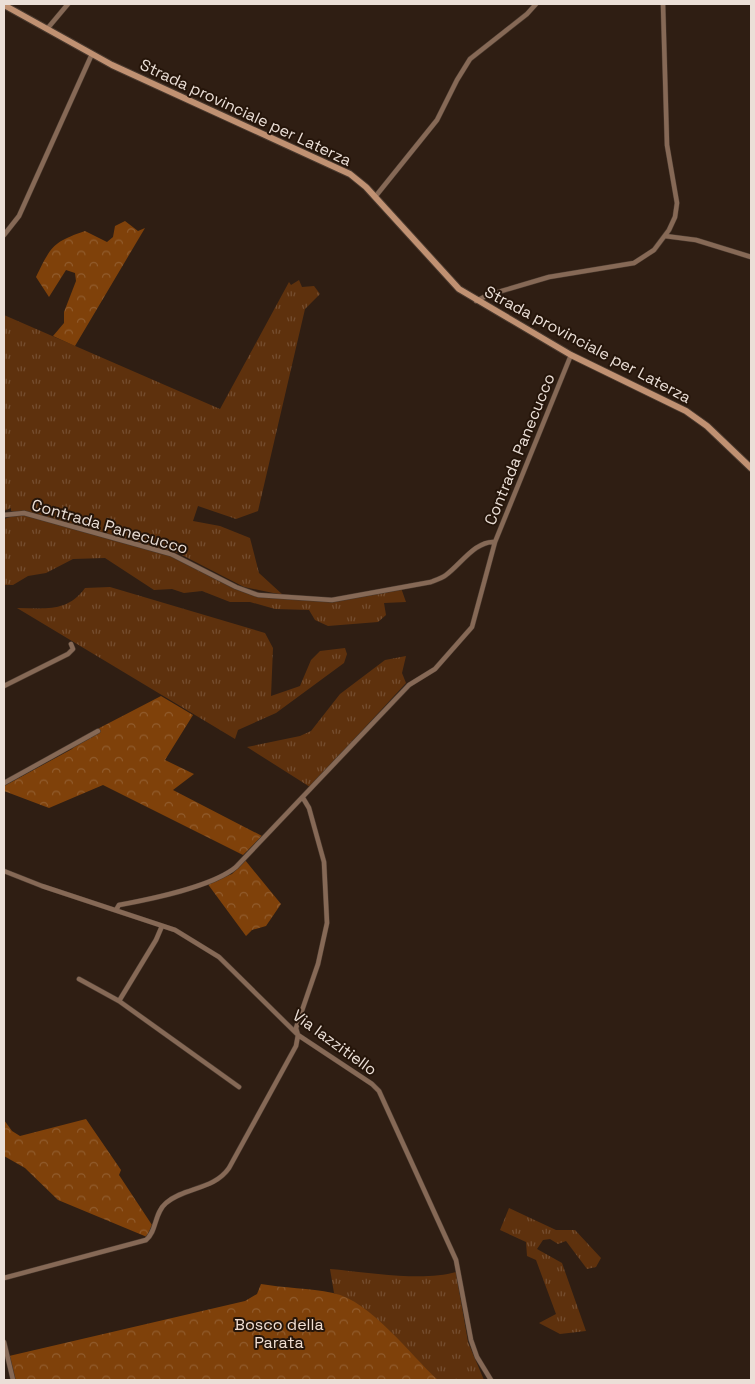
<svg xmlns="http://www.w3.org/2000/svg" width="755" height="1384" font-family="'Space Grotesk',sans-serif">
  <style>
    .grass { fill: url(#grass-tufts) }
    .forest { fill: url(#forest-crowns) }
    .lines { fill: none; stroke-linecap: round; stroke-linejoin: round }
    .street-casing { stroke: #49392e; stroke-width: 5.5 }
    .secondary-casing { stroke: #49392e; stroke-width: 8 }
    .street { stroke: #866956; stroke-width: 4.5 }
    .secondary { stroke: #c09172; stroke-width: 6 }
    .labels { text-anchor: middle; stroke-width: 4; stroke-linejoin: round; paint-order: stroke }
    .street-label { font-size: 16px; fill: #ebdfd7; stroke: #25150a }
    .park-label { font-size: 16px; fill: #f2dfd3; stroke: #25150a }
  </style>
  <defs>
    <pattern id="grass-tufts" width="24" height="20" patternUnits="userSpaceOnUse" patternTransform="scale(1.25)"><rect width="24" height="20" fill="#5e310d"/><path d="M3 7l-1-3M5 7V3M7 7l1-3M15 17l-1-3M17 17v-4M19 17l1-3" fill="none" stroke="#754e30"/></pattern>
    <pattern id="forest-crowns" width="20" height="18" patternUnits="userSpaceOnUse" patternTransform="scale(1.25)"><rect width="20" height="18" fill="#7f410a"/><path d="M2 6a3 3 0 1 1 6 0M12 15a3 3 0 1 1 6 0" fill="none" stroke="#915c2d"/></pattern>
  </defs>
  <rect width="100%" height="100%" fill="#2f1e13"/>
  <path class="grass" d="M299 280 302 287 314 286 320 294 305 309 258 511 236 519 198 506 193 521 220 526 250 538 259 573 283 595 244 587 178 553 34 517 171 555 211 577 259 596 335 601 401 588 406 602 384 603 386 615 378 622 328 626 315 620 309 610 275 609 250 602H230L202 591 184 593 172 589 154 590 105 558 73 559 46 573 28 576 13 585H4V519L19 514 11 511V508L4 511V315L220 409 289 282 291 285Z
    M110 587 265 633 273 648 271 696 300 686 311 660 320 651 345 648 347 654 344 663 276 713 238 730 235 739 17 608C44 608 67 613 85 588Z
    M406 656 402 673 406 683 310 787 247 747 300 736 311 731 340 694 385 660Z
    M509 1208 556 1230H575L601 1258 596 1267 587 1269 566 1241 558 1244 550 1239 543 1240 537 1249 562 1263 586 1331 560 1334 539 1323 556 1314 536 1260 527 1256 526 1242 500 1230Z
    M330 1269C365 1272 423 1282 456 1272L468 1342 484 1380H437C403 1349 377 1313 334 1293Z"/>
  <path class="forest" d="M125 221 138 231 145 228 75 346 53 336 64 323V312L76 281 75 273 66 270 49 297 36 277C51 246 53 242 85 231L107 242 113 237 115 226Z
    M161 696 193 715 165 760 194 774 173 790 262 836 243 855 103 785 49 808 4 791V786L72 749 82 737Z
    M245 860 281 904 266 926 252 930 246 936 207 883 232 874Z
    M86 1119 121 1170 119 1175 152 1225 147 1237 58 1200 25 1168 4 1156V1120L12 1131 20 1136Z
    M261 1284C284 1288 309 1288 333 1293 371 1301 410 1355 438 1380H15L9 1356 245 1301 257 1294Z"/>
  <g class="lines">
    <defs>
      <path id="street" d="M47 29 68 4
        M375 197 437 120 457 80 470 59 527 14 536 4
        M4 235 19 216 92 54
        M665 236 696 240 751 257
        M476 301 488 295 549 277 634 263 654 250 669 230 675 217 677 203 667 145 663 4
        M4 515 24 513 171 554 236 587 258 595 332 600 431 582C436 580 442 578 446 575 460 565 476 540 495 542L571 355
        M4 686 68 654 73 649 71 644
        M4 783 98 731
        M4 871 42 886 175 930 219 957 298 1035 372 1084 379 1091 456 1260 471 1340 477 1357 491 1380
        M116 910 119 905C151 899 212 887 236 867L409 685 435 669 472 627 495 542
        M79 979 119 1001 239 1087
        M119 1001 156 940 162 926
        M4 1278 146 1240C157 1231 154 1213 166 1203 184 1187 214 1190 229 1168L296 1046 298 1035 296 1028 318 964 327 923 324 862 309 808 303 798
        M4 1342 13 1380"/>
      <path id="secondary" d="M4 5 112 65 350 174 366 187 459 289 571 355 686 411 707 426 751 468"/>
    </defs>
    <use href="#street" class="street-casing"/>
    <use href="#secondary" class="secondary-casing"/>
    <use href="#street" class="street"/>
    <use href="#secondary" class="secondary"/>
  </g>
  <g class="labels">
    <g class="street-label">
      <text transform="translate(246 112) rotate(25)" y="6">Strada provinciale per Laterza</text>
      <text transform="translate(588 344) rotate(28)" y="6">Strada provinciale per Laterza</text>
      <text transform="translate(519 449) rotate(-68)" y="6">Contrada Panecucco</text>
      <text transform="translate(110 526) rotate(16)" y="6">Contrada Panecucco</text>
      <text transform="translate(335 1042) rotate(36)" y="6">Via Iazzitiello</text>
    </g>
    <g class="park-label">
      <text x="279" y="1330">Bosco della<tspan x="279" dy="18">Parata</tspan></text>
    </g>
  </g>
  <rect width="755" height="1384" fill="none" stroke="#ebdfd7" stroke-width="10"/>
</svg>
